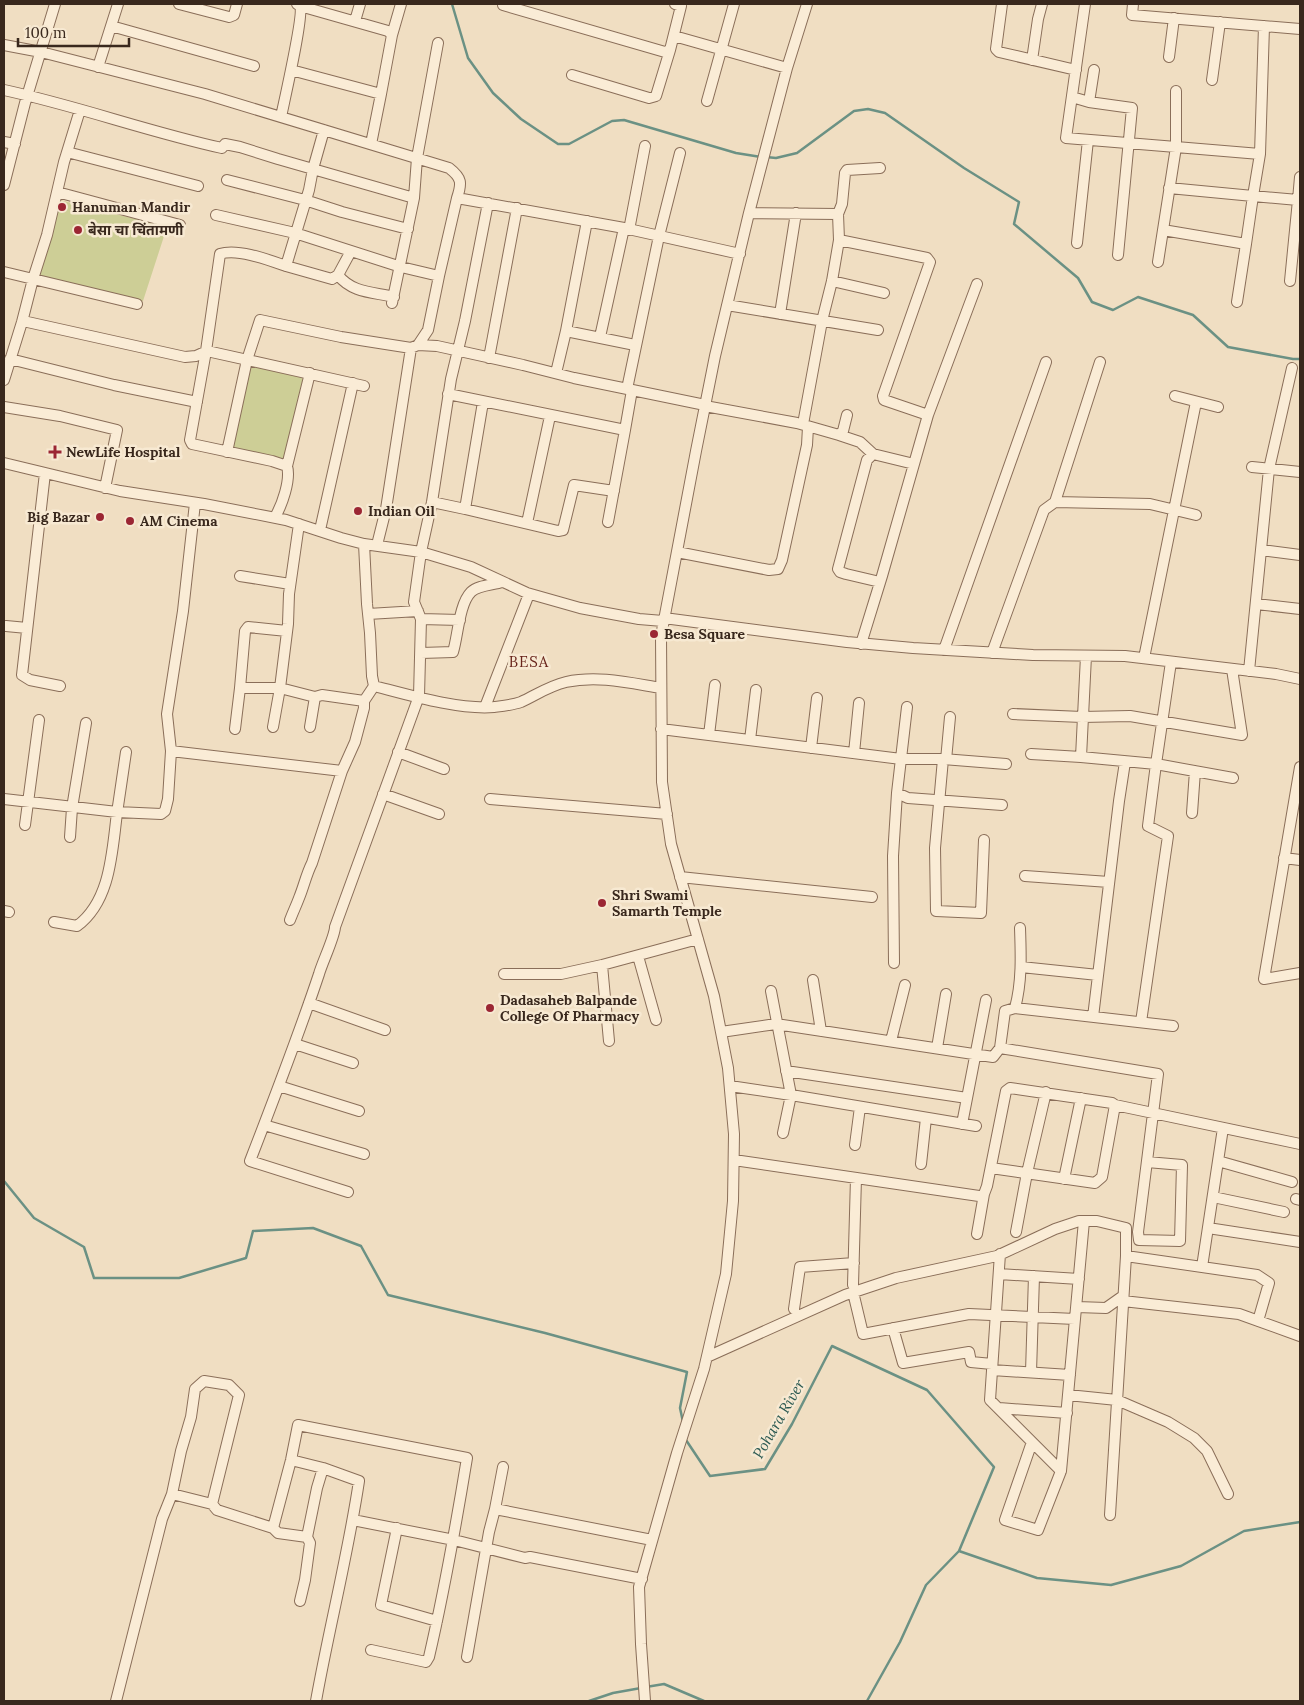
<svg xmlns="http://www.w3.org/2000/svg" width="1304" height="1705" font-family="Lora,'Noto Sans Devanagari',serif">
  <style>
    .green { fill: #cdce96 }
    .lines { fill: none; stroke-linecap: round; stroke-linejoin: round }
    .stream { stroke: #6b9184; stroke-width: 2.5 }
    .minor-casing { stroke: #8a6e59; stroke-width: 12 }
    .minor { stroke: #faecd6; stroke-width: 10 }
    .poi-dot { fill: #9b2633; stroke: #f7e9d2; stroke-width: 2 }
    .labels { text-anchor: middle; stroke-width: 5; stroke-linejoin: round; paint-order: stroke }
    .poi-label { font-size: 14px; font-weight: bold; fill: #39281d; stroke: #f7e9d2; text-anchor: start }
    .neighbourhood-label { font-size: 15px; letter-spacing: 1px; fill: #68241b; stroke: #f7e9d2 }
    .water-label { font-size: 15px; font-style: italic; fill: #2c5a52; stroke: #f7e9d2 }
  </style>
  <rect width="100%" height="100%" fill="#f0dec2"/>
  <path class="green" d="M60 200 167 227 143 301 38 277Z
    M250 366 303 377 285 460 232 447Z"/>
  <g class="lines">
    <path class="stream" d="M452 4 468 58 493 93 521 119 558 144H569L612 121 624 120 736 153 761 157
      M766 157 776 158 797 153 854 111 868 109 885 113 964 168 1019 202 1014 224 1078 278 1092 302 1113 310 1138 297 1193 315 1228 347 1293 359H1300
      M4 1181 34 1218 84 1247 94 1278H179L246 1258 253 1231 313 1228 361 1246 388 1295 545 1333 687 1372 680 1408 683 1422
      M686 1440 710 1476 765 1469 792 1424 832 1346 927 1390 994 1467 959 1551 1037 1578 1111 1585 1181 1566 1244 1531 1300 1522
      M646 1687 664 1684 704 1701
      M589 1701 613 1693 641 1688
      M867 1701 900 1642 926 1585 959 1551"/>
    <defs>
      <path id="minor" d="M179 4 229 17 234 15 237 4
        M1002 4 996 49 999 52 1076 70
        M1085 4 1066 138 1176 147 1158 262
        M1133 4 1132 15 1300 29
        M503 5 665 52 670 50 681 6 675 4
        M300 6 388 31 392 35 381 94
        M355 21 360 4
        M111 26 254 66
        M392 35 401 4
        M674 36 787 68
        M4 45 41 52 205 94 449 168C462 178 462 183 457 198L624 228 740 254
        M1169 57 1174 18
        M1032 60 1038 19 1042 4
        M98 67 118 4
        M291 70 381 94 371 144
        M572 75 649 98 656 96 670 50
        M1212 80 1220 22
        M4 90C78 106 149 132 222 148L225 144 240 147 278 159 414 198
        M1176 91V147L1260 154
        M1072 97 1089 102 1132 108 1118 255
        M707 101 734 4
        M1089 102 1094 70
        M281 117C284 102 304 15 300 6 299 5 298 5 297 4
        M4 142 15 144
        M67 152 198 186
        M227 180 305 200 342 212 408 229
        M4 185 25 103 55 4
        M1169 188 1253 196 1260 154 1264 26
        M57 192 180 225
        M749 213 838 214
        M216 215 295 233 401 267 439 276
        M629 230 645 146
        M1163 230 1246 244 1253 196 1298 200 1300 177
        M839 240 927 258 930 262 883 396 884 400 928 415 882 576 861 644
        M1077 243 1088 140
        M286 266 332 279 338 275 351 251
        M4 272 137 304
        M338 275C352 293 373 292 394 297
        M832 281 884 293
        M1290 281 1298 200
        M1237 302 1246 244
        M392 303 414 198 417 158 438 43
        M727 305 878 330
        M780 314 796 213
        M23 321 185 357 196 356 207 351 364 386
        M566 331 635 345
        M600 337 624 228
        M418 345 428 330 439 276 457 198
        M489 358 517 208
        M10 359 114 385 197 402
        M556 373 566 331 587 221
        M4 380 22 322 33 279 47 235 64 162 80 110
        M627 389 659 236 680 153
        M448 394 625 430 632 390
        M1175 396 1218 407
        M483 402 465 509 558 531 563 530 574 485 614 491
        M705 406 797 423 839 435 843 431 847 415
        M4 407 60 416 117 430 105 488
        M928 415 977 284
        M803 424 822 321 832 281 839 240 838 214 842 204 845 173 847 170 880 168
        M839 435 860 442 873 454 914 464
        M227 452 247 360 260 320 341 337 411 348 418 345 437 346 523 365 574 378 705 405
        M873 454 867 460 838 569 840 572 846 574 880 582
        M4 463 120 491 204 504 286 520 341 538 364 544 421 552 471 567 527 593 580 608 639 619 663 621
        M287 466 310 373
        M1252 467 1300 472
        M45 473 22 675 30 680 60 686
        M432 502 465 509
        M1055 502 1150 504 1196 515
        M275 517C282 505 291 480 287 466L272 461 192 444 190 440 206 351 220 254C237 248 269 260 286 266L309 190 313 169 324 130
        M608 522 625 430
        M527 523 550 416
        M320 530 353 383
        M364 544 367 604 370 633 372 676 374 686C409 695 459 710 494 707 502 706 513 705 521 702 536 695 549 686 566 682 598 675 630 683 661 688
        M377 545 386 509 411 348
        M1261 550 1300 555
        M677 552 769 570 778 569 782 560 807 445 808 427
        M240 576 290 584
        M1256 604 1300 609
        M368 614 418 611
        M664 618 847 642 913 648 1033 655 1125 656 1276 674 1300 679
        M421 619 460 620
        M6 626 27 628
        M944 650 1046 362
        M421 653 453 652C458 636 459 604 471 592 478 585 493 585 502 582
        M992 653 1044 510 1055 502 1100 362
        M1086 656 1081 757 1156 764 1171 662
        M1144 658 1196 402
        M1249 671 1269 469 1292 368
        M240 688 245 631 248 627 287 631
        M485 707 529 594
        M1013 714 1082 717 1130 716 1242 735 1232 669
        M273 727 280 688 315 697 322 695 364 701
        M310 727 315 697
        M235 729 240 688H280L288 624 289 594 299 524
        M661 729 901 759H943L1006 764
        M709 735 715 685
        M750 740 756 690
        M811 748 817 698
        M171 751 342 771
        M398 752 444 769
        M854 753 859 703
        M1031 754 1081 757
        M943 759 935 848 936 911 981 913 984 840
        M946 760 950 717
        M1300 767 1264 979 1300 973
        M897 793 908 798 1002 805
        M383 794 439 814
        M4 799 117 812 161 814 165 811 168 799 171 751 167 714 183 611 195 503
        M490 799 667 814
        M1192 813 1195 771
        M25 825 39 720
        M70 837 72 808 86 723
        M1284 858 1300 860
        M1025 876 1109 882
        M680 877 872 897
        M4 911 9 912
        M290 920C293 912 296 906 299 898 304 886 306 875 312 863L342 771 355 742 364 708V701L374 686
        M54 922 77 926C111 901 112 851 117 813 120 793 123 772 126 752
        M638 956 656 1020
        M894 963 893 856 897 793 907 707
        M602 965 609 1041
        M1021 967 1098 975
        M504 974H561L602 965 698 939
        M813 980 821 1031
        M771 991 791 1095 783 1133
        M309 1003 385 1030
        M1015 1008 1173 1026
        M1093 1017 1119 801 1125 762
        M1141 1022 1168 836 1148 826 1156 764 1233 778
        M721 1032 776 1024 993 1057 1000 1048 1158 1074 1138 1232 1139 1240 1180 1241 1182 1165 1147 1162
        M891 1041 905 985
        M295 1044 353 1063
        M937 1048 946 994
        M1000 1048 1005 1011 1015 1008C1022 982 1021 955 1020 928
        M786 1071 967 1098
        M279 1086 359 1111
        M730 1086 791 1095 976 1126
        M1115 1105 1300 1144
        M962 1124 986 1000
        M264 1125 364 1154
        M855 1145 860 1107
        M734 1160 979 1196 984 1194 987 1186 1006 1091 1010 1088 1112 1103 1115 1105 1102 1177 1095 1183 991 1168
        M1218 1161 1292 1182
        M921 1164 926 1118
        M1064 1179 1081 1098
        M348 1192 250 1161C274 1099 298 1037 319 974 322 963 335 936 335 927L419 696 421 619 414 602 421 552 432 502 451 379 465 321 488 203
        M1213 1197 1284 1212
        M1296 1199 1300 1200
        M1208 1228 1300 1242
        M1016 1232 1027 1173 1046 1092
        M977 1234 984 1194
        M1000 1254 990 1400 1061 1471
        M1202 1267 1223 1128
        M999 1274 1079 1279
        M853 1285 856 1178
        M853 1292 863 1334 969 1314 1075 1319
        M1123 1301 1239 1314 1300 1336
        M1077 1307 1106 1308 1123 1296
        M794 1309 800 1267 854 1263
        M893 1328 903 1363 969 1352 971 1362 992 1364
        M707 1357 845 1295 896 1278 997 1256 1055 1229 1079 1221H1097L1126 1228V1256L1257 1275 1269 1283 1258 1321
        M992 1370 1070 1375
        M1031 1372 1034 1276
        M1068 1395 1117 1400 1168 1422 1194 1438 1207 1451 1228 1494
        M999 1408 1067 1413
        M1032 1442 1005 1520 1038 1530 1061 1471 1084 1221
        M291 1460 323 1468 359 1481C348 1555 329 1628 316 1701
        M172 1494 212 1504
        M495 1509 503 1467
        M1110 1515 1126 1256
        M353 1520 454 1540 525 1558 530 1557 642 1579
        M273 1528 291 1460 298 1425 467 1458C456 1525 444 1592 429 1657L426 1662 371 1650
        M397 1528 381 1605 437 1621
        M300 1601 305 1580 310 1543 307 1537 317 1488 323 1468
        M467 1657 489 1532 495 1509 652 1540
        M116 1701 162 1519 172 1494 181 1451 191 1417 195 1389 204 1381 229 1385 239 1395 212 1504 217 1510 273 1528 278 1533 307 1537
        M645 1701 641 1644 639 1587 677 1453 704 1369 726 1274 733 1201 734 1134 728 1068 714 996 671 844 662 782 661 636 696 451 715 356 749 213 787 68 807 4"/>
    </defs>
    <use href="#minor" class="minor-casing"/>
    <use href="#minor" class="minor"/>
  </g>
  <g class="poi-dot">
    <circle cx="62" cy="207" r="5"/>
    <circle cx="78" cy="230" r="5"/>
    <path d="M52.5 444.5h5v5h5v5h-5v5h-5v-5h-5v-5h5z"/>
    <circle cx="358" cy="511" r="5"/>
    <circle cx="100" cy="517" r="5"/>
    <circle cx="130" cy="521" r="5"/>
    <circle cx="654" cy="634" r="5"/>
    <circle cx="602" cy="903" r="5"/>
    <circle cx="490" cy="1008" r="5"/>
  </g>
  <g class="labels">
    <g class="poi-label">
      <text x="72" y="212">Hanuman Mandir</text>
      <text x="88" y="235">बेसा चा चिंतामणी</text>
      <text x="66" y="457">NewLife Hospital</text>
      <text x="368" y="516">Indian Oil</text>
      <text x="90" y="522" text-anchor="end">Big Bazar</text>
      <text x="140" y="526">AM Cinema</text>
      <text x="664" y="639">Besa Square</text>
      <text x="612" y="900">Shri Swami<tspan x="612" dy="16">Samarth Temple</tspan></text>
      <text x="500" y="1005">Dadasaheb Balpande<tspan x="500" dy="16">College Of Pharmacy</tspan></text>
    </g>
    <g class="neighbourhood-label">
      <text x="529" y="667">BESA</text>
    </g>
    <g class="water-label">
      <text transform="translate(779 1419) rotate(-60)" y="5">Pohara River</text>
    </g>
  </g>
  <rect width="1304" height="1705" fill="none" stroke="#39281d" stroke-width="10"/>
  <path d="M18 38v8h111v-8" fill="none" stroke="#39281d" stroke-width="2.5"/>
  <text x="25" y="38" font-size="15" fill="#39281d" stroke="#f7e9d2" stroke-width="4" paint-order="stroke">100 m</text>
</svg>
